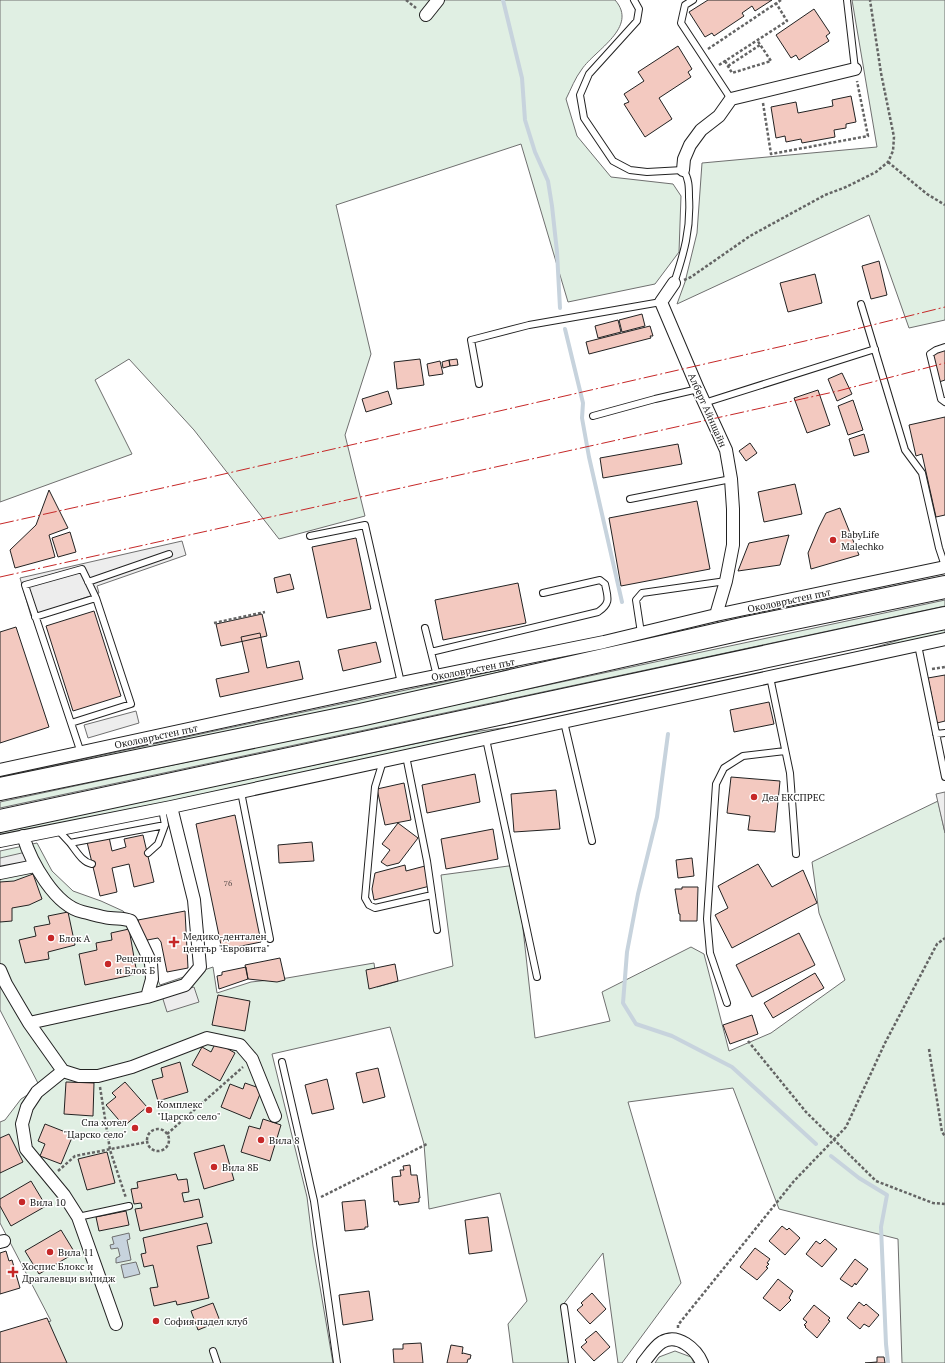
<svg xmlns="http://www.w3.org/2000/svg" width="945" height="1363" font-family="'PT Serif',serif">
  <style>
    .green { fill: #e0efe3; stroke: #6f6f6f }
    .parking { fill: #ededed; stroke: #6f6f6f }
    .water { fill: #c7d3dd; stroke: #6f6f6f }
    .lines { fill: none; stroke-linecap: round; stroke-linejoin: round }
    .stream { stroke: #c7d3dd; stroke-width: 4 }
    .building { fill: #f3c9c0; stroke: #222 }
    .lane-casing { stroke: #222; stroke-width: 8 }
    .street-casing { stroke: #222; stroke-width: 14 }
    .highway-casing { stroke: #222; stroke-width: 24 }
    .path { stroke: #646464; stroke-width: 2.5; stroke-dasharray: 3 2; stroke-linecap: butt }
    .lane { stroke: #fff; stroke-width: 6 }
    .street { stroke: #fff; stroke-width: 12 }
    .highway { stroke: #fff; stroke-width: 22 }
    .power { stroke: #c62828; stroke-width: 1; stroke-dasharray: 14 3 2 3; stroke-linecap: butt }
    .poi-dot { fill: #c62828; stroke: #fff; stroke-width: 1.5 }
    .labels { text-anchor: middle; stroke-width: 3; stroke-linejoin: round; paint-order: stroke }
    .number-label { font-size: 8px; fill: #564c4a }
    .street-label { font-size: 10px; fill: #222; stroke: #fff }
    .poi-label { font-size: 10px; fill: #222; stroke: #fff; text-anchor: start }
  </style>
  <rect width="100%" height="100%" fill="#fff"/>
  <path class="green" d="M0 0H615C639 27 595 50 582 69 575 78 571 89 566 99L577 136 611 177 673 184 681 196 679 252 655 284 568 302 521 144 336 205 371 354 345 435 365 516 279 539 194 430 129 359 95 380 132 454 0 502Z
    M852 0H945V320L909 328 869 215 677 304 685 282 697 233 702 163 877 147Z
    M945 600V606L0 808V802Z
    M945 629V634L857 653 915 635Z
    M518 666 458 685 0 782V777Z
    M531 724 19 834 0 836V831L466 733Z
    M938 801 945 833V1363H902L898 1239 779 1209 733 1088 628 1102 681 1283 622 1363H618L603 1253 562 1306 571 1363H513L508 1324 527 1301 500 1193 429 1209 424 1144 390 1027 272 1054 307 1197 313 1246 333 1363H0V1335L51 1321 0 1223V1122L5 1120 21 1099 40 1087 0 1010V851L37 843 52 871 73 891 101 901 123 911 134 921 160 985 213 967 217 993 251 982 287 978 374 963 377 987 453 966 441 875 516 865 535 1038 610 1021 602 992 691 947 704 954 729 1051 771 1033 845 980 819 913 812 862Z
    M675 1351 691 1357 694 1363H655L659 1357Z"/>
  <path class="parking" d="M182 541 186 555 97 586 99 593 31 616 20 578Z
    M136 711 139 723 88 738 84 725Z
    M945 792V833L936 794Z
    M26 852 30 864 0 870V858Z
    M194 987 199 1002 167 1012 162 996Z"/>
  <path class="water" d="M129 1233 130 1239 127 1240 131 1260 116 1263V1258L120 1256 118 1248 111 1249 110 1245 114 1244 112 1237Z
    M136 1262 140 1274 124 1278 121 1265Z"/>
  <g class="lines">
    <path class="stream" d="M503 0 522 78 525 120 535 152 548 181 552 206 557 252 560 308
      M565 329 583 403 582 418 589 457 622 602
      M668 734 657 817 638 894 627 952 623 1003 636 1024 672 1036 732 1067 816 1144
      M831 1156 859 1178 887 1195 881 1227 886 1344 888 1363"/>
  </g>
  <path class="building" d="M708 0H772L755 11 752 6 742 13 744 16 714 36 712 33 705 37 689 12Z
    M814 9 830 33 826 36 829 41 799 60 796 55 791 58 776 35Z
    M678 46 692 69 688 72 691 77 659 98 672 119 645 137 624 104 629 102 624 94 644 81 638 72Z
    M851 96 856 122 846 124V128L834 130 835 137 802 143 801 139 786 142 785 136 776 138 771 107 796 102 798 113 833 106 832 100Z
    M879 261 887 295 871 299 862 266Z
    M815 274 822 303 788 312 780 283Z
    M642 314 645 326 622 332 619 320Z
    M618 320 621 332 598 338 595 326Z
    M650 326 653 336H650L651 338 589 354 586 342Z
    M945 350V380L939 382 932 353Z
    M420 359 424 385 397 389 394 362Z
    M457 359 458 365 450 366 449 360Z
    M449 360 450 366 443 368 442 362Z
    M440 361 443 374 429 376 427 364Z
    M842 373 852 394 837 401 828 379Z
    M818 390 830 425 807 433 794 398Z
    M388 391 392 404 366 412 362 399Z
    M853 400 863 430 848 435 838 406Z
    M945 417V515L936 517 922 454 916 456 909 425Z
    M864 434 869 452 854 456 849 439Z
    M750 443 757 453 746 461 739 451Z
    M678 444 682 464 603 478 600 458Z
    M795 484 802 514 764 522 758 492Z
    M49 490 68 528 49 535 55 557 15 568 10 550 36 525Z
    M697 501 710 569 621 586 609 518Z
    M840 508 859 555 811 569 808 553 819 527 826 513Z
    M70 532 76 552 58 557 52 538Z
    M789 535 780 565 738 571 749 543Z
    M356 538 371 609 327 618 312 547Z
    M290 574 294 589 277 593 274 578Z
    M518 583 526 623 443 640 435 600Z
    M94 611 121 696 73 711 46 626Z
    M262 614 267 636 221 646 216 624Z
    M16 627 49 727 0 743V632Z
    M260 633 267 668 299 661 303 679 220 697 216 679 249 672 241 637Z
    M376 642 381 662 343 671 338 650Z
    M945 675V721L937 723 928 678Z
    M769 702 774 724 734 732 730 710Z
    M475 774 480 802 427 813 422 785Z
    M731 777 780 781 775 832 748 830 750 816 727 813Z
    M404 783 411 820 385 825 377 789Z
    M556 790 560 829 514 832 511 794Z
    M235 815 261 942 222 950 196 824Z
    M398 823 418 838 399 863 387 866 381 862 390 850 382 844Z
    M493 829 498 859 446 869 441 839Z
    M143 835 154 882 134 887 129 864 112 868 117 892 100 896 87 842 109 837 112 851 126 847 124 839Z
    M312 842 314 861 279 863 278 845Z
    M692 858 694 876 678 878 676 860Z
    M758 864 772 887 803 870 817 903 732 948 715 915 728 908 718 886Z
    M405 865 406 871 425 866 430 886 374 900 372 889 375 873Z
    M33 874 42 899 29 905 12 908V921L0 922V882L14 881Z
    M682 887H698L697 921H680V914H679L675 889H682Z
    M185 911 188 968 167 972 161 942 158 938 142 941 138 920Z
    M68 912 75 945 48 952 49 959 25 963 19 940 36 936 34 927 50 924 48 916Z
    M129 929 137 974 85 985 79 954 97 950 96 943 112 940 111 933Z
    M799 933 815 965 752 997 736 965Z
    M280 958 285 980 277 982 248 979 245 965Z
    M395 964 398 981 369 989 366 970Z
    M246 967 248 979 219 989 217 976 222 975V972Z
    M815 973 824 988 773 1018 764 1003Z
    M218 995 250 1001 245 1031 212 1025Z
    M752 1015 758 1034 730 1044 723 1025Z
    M216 1042 235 1053 220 1081 192 1065 202 1047 211 1052Z
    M180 1062 188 1092 158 1101 152 1080 163 1077 161 1068Z
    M378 1068 385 1097 363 1103 356 1073Z
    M327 1079 334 1109 312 1114 305 1085Z
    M66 1082 94 1083 93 1116 64 1114Z
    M125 1082 147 1107 124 1126 106 1105 116 1097 112 1093Z
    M245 1083 262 1089 250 1119 221 1107 230 1084 243 1089Z
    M263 1119 281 1125 270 1161 241 1152 249 1126 260 1129Z
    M45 1124 73 1135 61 1164 40 1156 45 1144 38 1141Z
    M9 1134 23 1162 0 1173V1138Z
    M224 1145 234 1180 204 1189 194 1153Z
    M107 1152 115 1183 87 1190 78 1159Z
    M410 1165 411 1175H417L420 1198H419V1202L399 1205 398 1201 394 1202 392 1177 401 1176 400 1170H404L403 1166Z
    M176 1174 178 1180 187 1179 189 1192 182 1193 184 1202 199 1199 203 1217 140 1231 135 1209 142 1208 141 1203 134 1204 131 1189 138 1188 137 1182Z
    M31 1181 46 1206 11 1226 0 1206V1199Z
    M365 1200 368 1227H365V1229L345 1231 342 1202Z
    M126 1211 129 1225 99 1231 96 1217Z
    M488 1217 492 1251 469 1254 465 1220Z
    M207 1223 212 1243 197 1246 209 1298 177 1305 176 1301 154 1306 150 1288 158 1287 153 1265 144 1267 141 1254 146 1253 143 1238Z
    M782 1226 787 1230 789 1228 800 1238 785 1255 769 1241Z
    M61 1230 75 1253 39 1274 25 1251Z
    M825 1239 837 1249 822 1267 806 1254 816 1241 820 1244Z
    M755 1248 770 1259 767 1263 769 1264 766 1267 768 1268 757 1280 740 1267Z
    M6 1251 9 1261 12 1260 20 1288 0 1294V1253Z
    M855 1259 868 1269 856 1285 855 1283 852 1287 840 1279Z
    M778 1279 793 1291 789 1298 791 1300 780 1311 763 1298Z
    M369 1291 373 1320 343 1325 339 1295Z
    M592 1293 606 1309 590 1324 577 1310 583 1305 581 1303Z
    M859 1302 864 1306 866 1304 879 1315 869 1327 864 1324 860 1329 847 1318Z
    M213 1303 220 1321 198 1330 191 1311Z
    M814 1305 830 1318 828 1320 830 1321 817 1338 805 1327 806 1326 804 1325 807 1322 803 1319Z
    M47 1318 67 1363H0V1332Z
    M596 1331 610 1347 594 1361 581 1347 587 1342 585 1340Z
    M421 1343 423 1363H394L393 1349H403V1344Z
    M451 1345 463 1347 462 1354 463 1353 471 1355 470 1359H468L467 1363H447Z
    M877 1357H884L885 1363H865L877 1362Z"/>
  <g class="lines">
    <defs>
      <path id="lane" d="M634 0 639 9 637 21 589 74 580 95 584 118 613 161 630 170 647 172 683 170C689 178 689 187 689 197 691 229 684 253 674 283
        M693 0 685 5 681 23 731 99
        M847 0 855 69
        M861 304 905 450 922 473 939 548 945 566
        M945 347 936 350 930 354 941 399 945 402
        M479 384 471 340 529 325 661 302
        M704 403 875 349
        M593 416 655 399 698 389
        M630 499 731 479
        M310 536 365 525 401 683
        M88 582 169 554
        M35 617 96 598 82 569 25 585 71 723
        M425 628 437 676
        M641 633 636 600 642 593 726 581
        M918 645 945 777
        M431 652 598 612C611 603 608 598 605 584L600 580 543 593
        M770 677 790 773 796 854
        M564 722 592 841
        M936 734 945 733
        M486 739 537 977
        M81 753 71 723 131 704 96 598
        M406 756 427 861 437 930
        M383 761 375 787 365 898 369 905 375 908 432 895
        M241 792 270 939
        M58 830 70 843 165 825 162 809
        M70 843C77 852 82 862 92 864
        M148 853 158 844 165 825
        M727 1003 710 953 707 919 716 784 724 768 743 756 785 751
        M282 1062 314 1201 337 1363
        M78 1217 129 1206
        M564 1307 572 1363
        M213 1351 217 1363"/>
      <path id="street" d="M426 15 438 0
        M683 170 684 159 690 145 701 130 719 116 731 99 855 69
        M674 283 661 302 698 389 726 450 731 479 733 509V545L726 581 716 615
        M0 770 401 683 604 642 716 615 945 567
        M23 836C31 862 55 906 83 912 92 914 101 917 110 918 118 919 124 918 131 921L151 963 152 979 147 997
        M0 841 171 807 945 639
        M0 873 35 866
        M0 970 6 984 29 1023 63 1071 79 1076H98L132 1067 207 1038 240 1045 252 1059 275 1116
        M29 1023 147 997 185 985 200 967 194 900 171 807
        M63 1071 37 1092 27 1107 22 1124 26 1149 64 1195 78 1217 116 1324
        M0 1242 4 1241
        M643 1363C649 1356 654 1347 662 1342 678 1333 696 1349 702 1363"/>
      <path id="highway" d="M0 789 360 715 746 628 945 587
        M0 821 945 618"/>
    </defs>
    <use href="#lane" class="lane-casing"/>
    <use href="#street" class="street-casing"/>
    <use href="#highway" class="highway-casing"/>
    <path class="path" d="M406 0 416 8
      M708 49 781 0
      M725 61 732 73 771 61 757 40
      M719 65 787 21 776 3
      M728 66 760 45
      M763 103 771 154 868 136 857 81
      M888 162 927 194 945 205
      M684 280 691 277 750 236 825 195 846 187 876 172 888 162 893 151 894 137 881 73 870 0
      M214 623 265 612
      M932 669 945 667
      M748 1041 806 1112 876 1181 933 1203 945 1204
      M929 1049 942 1132 945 1136
      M100 1087 110 1150 126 1198
      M147 1140a11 11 0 1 1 22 0a11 11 0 1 1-22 0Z
      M167 1134 243 1067
      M58 1171 75 1156 147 1142
      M321 1197 427 1144
      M678 1328V1325L794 1181 846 1127 885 1043 937 944 945 938"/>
    <use href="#lane" class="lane"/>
    <use href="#street" class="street"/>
    <use href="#highway" class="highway"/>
    <path class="power" d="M0 524 176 485 840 333 945 307
      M0 577 838 391 945 363"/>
  </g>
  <g class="poi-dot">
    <circle cx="833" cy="540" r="4"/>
    <circle cx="754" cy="797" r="4"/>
    <circle cx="51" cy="938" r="4"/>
    <path d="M172 936h4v4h4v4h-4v4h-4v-4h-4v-4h4z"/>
    <circle cx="108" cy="964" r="4"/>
    <circle cx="149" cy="1110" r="4"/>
    <circle cx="135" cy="1128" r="4"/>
    <circle cx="261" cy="1140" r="4"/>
    <circle cx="214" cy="1167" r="4"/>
    <circle cx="22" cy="1202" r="4"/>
    <circle cx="50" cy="1252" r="4"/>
    <path d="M11 1266h4v4h4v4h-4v4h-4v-4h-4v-4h4z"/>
    <circle cx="156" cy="1321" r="4"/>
  </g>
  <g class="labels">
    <g class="number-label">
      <text x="228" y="886">76</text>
    </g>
    <g class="street-label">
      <text transform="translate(708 410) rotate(66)" y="4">Алберт Айнщайн</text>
      <text transform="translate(789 600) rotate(-12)" y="4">Околовръстен път</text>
      <text transform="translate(473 669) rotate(-11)" y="4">Околовръстен път</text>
      <text transform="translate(156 736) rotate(-12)" y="4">Околовръстен път</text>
    </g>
    <g class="poi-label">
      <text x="841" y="538">BabyLife<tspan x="841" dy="12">Malechko</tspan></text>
      <text x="762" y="801">Деа ЕКСПРЕС</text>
      <text x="183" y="940">Медико-дентален<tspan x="183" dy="12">център "Евровита"</tspan></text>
      <text x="59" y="942">Блок А</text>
      <text x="116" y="962">Рецепция<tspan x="116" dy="12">и Блок Б</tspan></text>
      <text x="157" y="1108">Комплекс<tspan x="157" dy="12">"Царско село"</tspan></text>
      <text x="127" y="1126" text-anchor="end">Спа хотел<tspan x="127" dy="12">"Царско село"</tspan></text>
      <text x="269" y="1144">Вила 8</text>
      <text x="222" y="1171">Вила 8Б</text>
      <text x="30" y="1206">Вила 10</text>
      <text x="58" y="1256">Вила 11</text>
      <text x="22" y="1270">Хоспис Блокс и<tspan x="22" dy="12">Драгалевци вилидж</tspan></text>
      <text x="164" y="1325">София падел клуб</text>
    </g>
  </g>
</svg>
